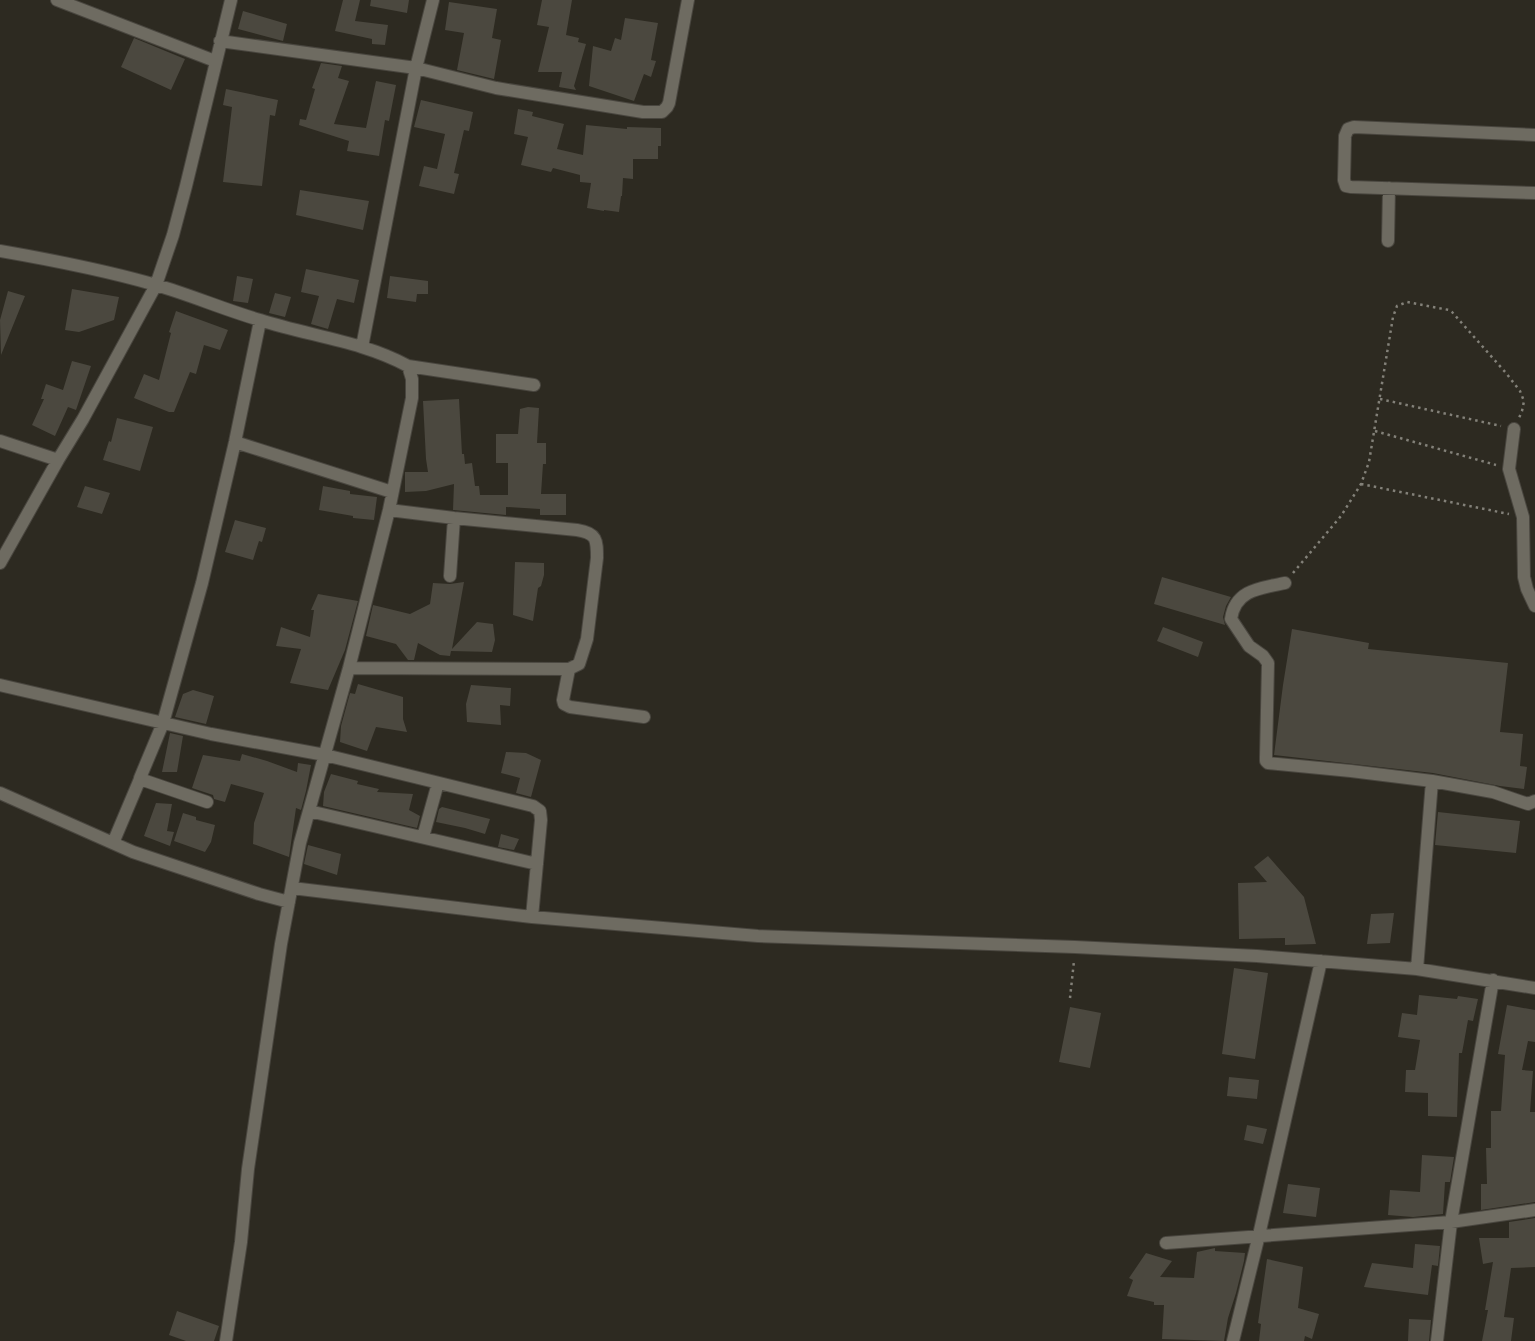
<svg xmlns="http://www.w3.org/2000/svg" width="1535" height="1341" font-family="'Fira Sans Condensed',sans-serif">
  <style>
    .building { fill: #4b483f }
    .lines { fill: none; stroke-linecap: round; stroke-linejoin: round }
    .minor-casing { stroke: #49463f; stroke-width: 14 }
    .path { stroke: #838179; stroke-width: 2.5; stroke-dasharray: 2.5 4; stroke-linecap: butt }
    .minor { stroke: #6e6b61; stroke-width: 12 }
  </style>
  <rect width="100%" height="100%" fill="#2d2a21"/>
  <path class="building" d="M343 0H360L355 21 388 25 385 45 372 44V39L335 31Z
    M371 0H409L407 13 370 6Z
    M542 0H572L566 35 579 38 578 42 586 44 574 86 576 90 559 87 562 72H538L549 27 537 25Z
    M449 2 497 9 492 38 501 40 494 79 457 70 464 33 445 30Z
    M243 11 287 24 283 41 238 29Z
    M625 18 658 23 651 60 656 61 651 77 644 74 634 101 589 86 593 46 611 51 615 38 621 40Z
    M134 38 185 59 171 90 121 67Z
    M321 63 342 66 338 78 349 81 334 124 366 128 376 81 396 85 389 121 385 120 379 156 347 151 349 141 299 125 300 119 306 120 315 89 312 88Z
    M226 89 278 100 275 116 270 115 262 186 223 182 232 107 223 105Z
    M421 100 473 112 469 131 464 130 454 173 459 174 454 194 419 186 424 166 437 169 445 134 414 127Z
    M518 109 533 112 532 116 564 124 557 149 583 155 586 125 627 129V127L661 128V146H658V159H633V179L623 178 622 196H621L619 212 604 210V211L587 208 591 183 580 182V175L553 168 551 172 521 165 528 137 514 134Z
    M300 190 369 201 363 230 296 215Z
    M306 269 359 280 354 303 337 299 328 329 311 324 319 296 301 292Z
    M237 276 253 279 248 303 233 301Z
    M390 276 428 281V294H417L416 302 387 298Z
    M72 289 119 297 114 320 79 332 65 330Z
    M8 291 25 296 1 355 0 320Z
    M275 293 291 297 285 317 269 313Z
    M176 311 228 330 220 350 204 345 196 374 190 372 174 412H169L134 398 144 374 159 380 171 333 169 332Z
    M72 361 91 366 76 410 68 407 55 436 32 425 44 399H41L46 384 63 390Z
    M459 399 462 454H464L465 464 472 463 475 486H479L480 495H508V463H496V434H518L520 409 528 407 539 408 537 443H546V464H543L541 494H566V515H540V509L506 507V515L453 510 454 484 426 491 405 492V472H428L426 459 423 401Z
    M117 418 153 427 140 471 103 460 109 441 111 442Z
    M85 486 110 493 102 514 77 507Z
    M323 486 350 491V494L377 497 374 520 353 518V516L319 510Z
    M235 520 266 528 262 542 259 541 253 560 225 552Z
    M515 562 544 563V575L541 586 538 588 533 621 513 615Z
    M1162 577 1231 597 1226 606 1223 617 1225 625 1154 604Z
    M464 582 452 649 477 622 493 624 495 640 492 652 451 651 450 656 440 655 418 643 414 660H408L396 644 366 636 373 605 410 614 430 604 433 583 450 584Z
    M318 594 358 601 345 650 328 690 290 683 301 649 276 646 281 627 310 637 314 610H311Z
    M1163 627 1203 642 1198 657 1157 641Z
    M1292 629 1369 643 1368 649 1508 663 1500 732 1523 734 1520 766 1527 767 1524 789 1500 786 1433 773 1274 755 1283 685Z
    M358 684 403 697V719L407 732 376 727 367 751 340 742 341 726 350 693 355 694Z
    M471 685 511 688 510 706 500 705 501 725 467 722 466 704Z
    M193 690 214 696 206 724 175 717 183 694Z
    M170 733 183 736 177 772H162Z
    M506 752 526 753 541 760 531 797 516 793 520 778 501 773Z
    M242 754 267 761 297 772 298 763 311 765 306 791 301 810 296 808 289 857 253 844 254 823 264 793 231 784 225 802 214 799 213 795 192 788 203 755 240 761Z
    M331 774 358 781 357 784 379 789 377 792 413 794 409 810 420 816 417 828 323 806 324 792Z
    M156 803 172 804 167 831 174 832 170 846 144 836Z
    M442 807 490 819 485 834 465 828 436 822 439 809Z
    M1438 812 1520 821 1516 853 1435 845Z
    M183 813 196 817V820L215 825 211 842 205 852 174 841Z
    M501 834 519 839 514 850 498 847Z
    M308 845 341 854 337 875 304 864Z
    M1268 856 1304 897 1316 944 1285 945V938L1239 939 1238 883 1267 882 1254 867Z
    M1394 913 1390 943 1367 944 1371 914Z
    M1234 968 1268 973 1255 1059 1222 1054Z
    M1419 995 1457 999 1458 996 1478 999 1473 1021 1468 1020 1462 1053H1459L1457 1117 1428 1116V1093L1405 1092 1406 1070H1415L1420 1040 1398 1037 1402 1013 1417 1015Z
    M1507 1005 1535 1010V1042L1528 1041 1522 1070 1533 1071 1530 1112H1535V1202L1481 1210V1184H1487L1486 1148H1491V1111H1501L1505 1055 1498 1054Z
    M1070 1007 1101 1013 1090 1068 1059 1062Z
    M1229 1077 1259 1080 1257 1099 1227 1096Z
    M1247 1125 1267 1129 1263 1144 1244 1140Z
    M1422 1155 1454 1157 1450 1182H1445L1443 1214 1413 1217 1388 1215 1390 1190 1420 1192Z
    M1288 1184 1320 1188 1316 1217 1283 1213Z
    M1535 1218V1267L1511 1268 1504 1317 1514 1318 1511 1341H1482L1488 1310H1485L1493 1262 1483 1264 1479 1238H1509V1222Z
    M1415 1244 1440 1246 1438 1266 1432 1265 1428 1295 1364 1287 1372 1263 1413 1268Z
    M1215 1248V1251L1245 1253 1244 1261 1236 1293 1228 1318 1224 1341 1162 1339 1164 1305H1154V1302L1127 1296 1133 1280 1129 1278 1146 1253 1172 1261 1160 1277 1194 1278 1197 1252Z
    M1267 1259 1303 1267 1298 1308 1319 1314 1312 1339 1305 1336 1304 1341H1259L1261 1324 1258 1323Z
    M177 1311 219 1326 214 1341H186L169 1335Z
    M1409 1319 1431 1320 1429 1341H1408Z"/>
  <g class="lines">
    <defs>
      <path id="minor" d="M57 0 215 61
        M220 41 416 68 496 88 643 112H662L667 107 669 103 688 0
        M1535 135 1354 127 1348 129 1345 136 1344 180 1346 186 1351 187 1535 193
        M1388 241 1389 188
        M0 251C52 260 104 270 156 285 191 295 225 310 260 320 309 336 362 341 408 366L412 379V398L389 510 349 668 300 843 281 944 248 1169 241 1242 226 1341
        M362 347 416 68 433 0
        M408 366 534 385
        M1514 429 1509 469 1523 517 1524 577 1527 589 1535 606
        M0 441 58 460
        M235 442 392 492
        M0 563 58 460 83 419 156 285 173 235 186 186 231 0
        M450 576 454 518
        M1285 583C1260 588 1235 590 1231 619L1249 646 1263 656 1268 663 1266 757V761L1268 763 1351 771 1432 781 1493 792 1528 804 1535 801
        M349 668 569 669 579 664 587 639 597 558C597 540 597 533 577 530L454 518 389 510
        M569 669 563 700 564 704 570 707 644 717
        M0 685 211 734 325 755 533 806 540 811 541 820 532 917
        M0 793 133 852 259 894 289 902
        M207 802 140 779V778L163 723 202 583 235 442 260 321
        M309 811 537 864
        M423 837 438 783
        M113 843 140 779
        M292 888 532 917 758 936 1075 947 1257 956 1417 969 1535 988
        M1417 969 1432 781
        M1166 1243 1451 1222 1535 1210
        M1233 1341 1259 1235 1321 961
        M1437 1341 1451 1222 1493 980"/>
    </defs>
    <use href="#minor" class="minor-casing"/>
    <path class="path" d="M1380 399 1501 426
      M1375 431 1496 465
      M1361 484 1509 514
      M1293 573 1341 516 1361 484 1369 462 1393 317 1397 306 1407 302 1449 310 1452 312 1506 373 1520 391 1524 401 1522 411 1519 418
      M1070 998 1074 961"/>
    <use href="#minor" class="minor"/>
  </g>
</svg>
